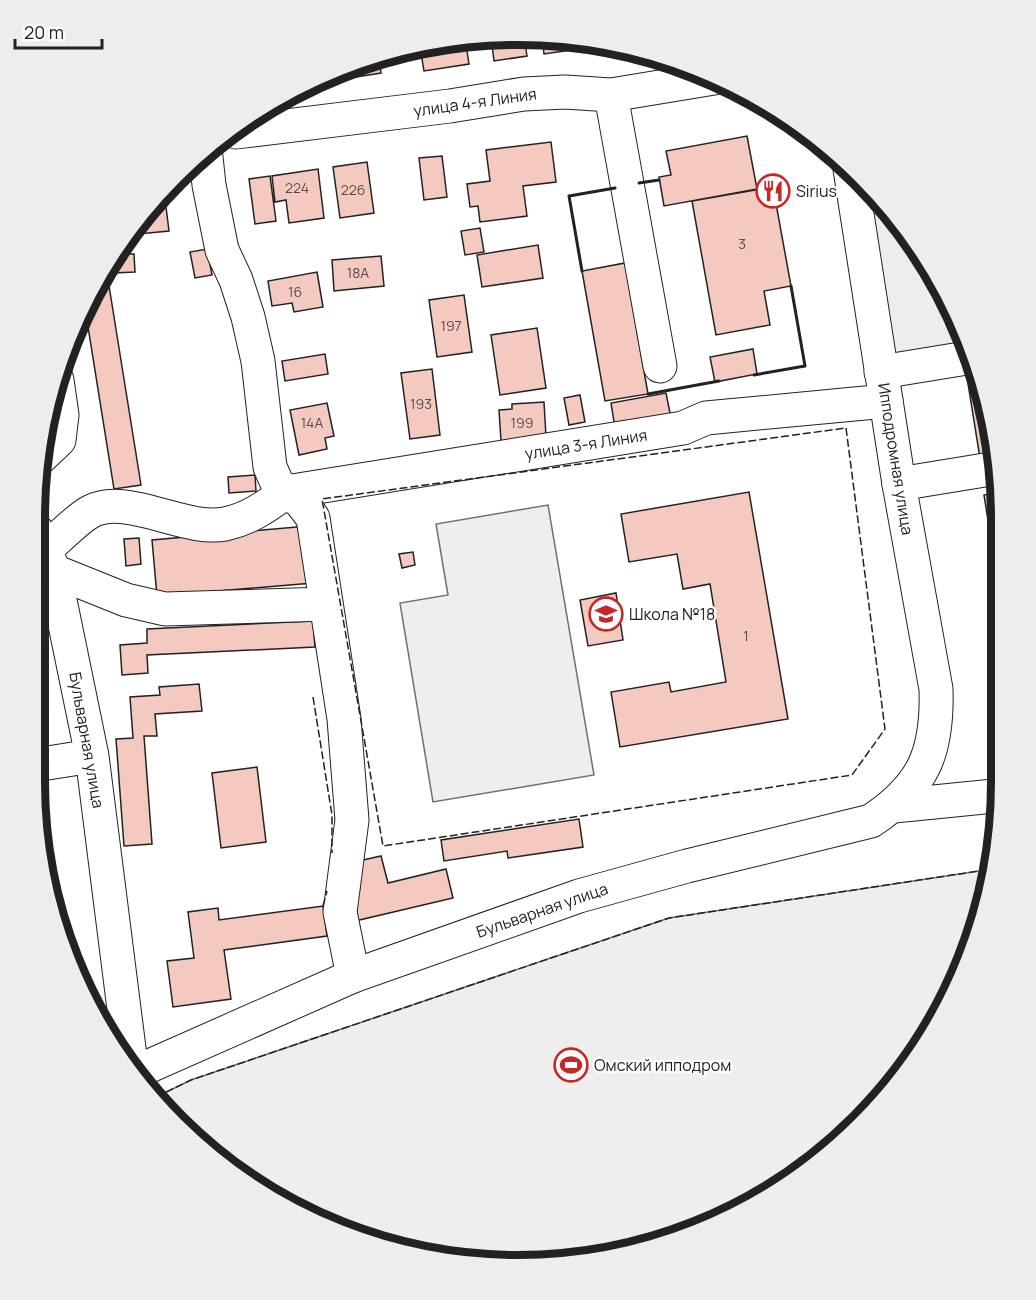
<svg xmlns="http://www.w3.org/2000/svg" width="1036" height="1300" font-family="Manrope,sans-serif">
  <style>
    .pitch { fill: #eee; stroke: #6f6f6f; stroke-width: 1.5 }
    .parking { fill: #ededed; stroke: #6f6f6f; stroke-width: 1.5 }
    .building { fill: #f3c9c0; stroke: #222; stroke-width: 1.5 }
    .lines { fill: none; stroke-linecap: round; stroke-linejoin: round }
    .minor-casing { stroke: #222; stroke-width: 35 }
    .major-casing { stroke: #222; stroke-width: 35 }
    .minor { stroke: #fff; stroke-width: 33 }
    .major { stroke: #fff; stroke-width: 33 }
    .fence { stroke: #222; stroke-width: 1.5; stroke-dasharray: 8 3; stroke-linecap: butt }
    .wall { stroke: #222; stroke-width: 3 }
    .labels { text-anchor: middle; stroke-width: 4.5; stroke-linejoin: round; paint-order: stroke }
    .number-label { font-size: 14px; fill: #564c4a }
    .street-label { font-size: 16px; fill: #222; stroke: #fff }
    .poi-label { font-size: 16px; fill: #222; stroke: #fff; text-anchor: start }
    .rim { fill: none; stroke: #222; stroke-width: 8 }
  </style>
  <rect width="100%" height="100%" fill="#fff"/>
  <path class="pitch" d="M548 505 594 775 433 802 400 603 448 595 436 524Z
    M992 869V876L965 967 920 1051 837 1145 759 1201 643 1249 518 1265 393 1249 276 1201 176 1124 156 1097 191 1080 669 918Z"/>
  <path class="parking" d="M863 182 882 199 937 277 947 299 955 346 892 356Z"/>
  <path class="building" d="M524 36 527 56 494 61 491 37Z
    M542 36 570 39 571 50 544 54Z
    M465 38 469 64 424 71 420 47Z
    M379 56 381 73 350 78 348 67 363 60Z
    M747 136 757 189 664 206 659 177 671 175 666 151Z
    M551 142 556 182 523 186 527 216 480 222 478 206 470 207 467 184 490 181 486 150Z
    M442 156 447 197 424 200 419 158Z
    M367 162 374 213 340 218 333 167Z
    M318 169 324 218 289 223 286 200 275 202 272 176Z
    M270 176 276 221 255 224 249 179Z
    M773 187 791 286 764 291 770 325 716 335 692 201Z
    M164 191 169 231 138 234 137 224 154 199Z
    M480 228 484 252 465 255 461 231Z
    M538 245 543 278 482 287 477 255Z
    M207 249 212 275 195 278 190 252Z
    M115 254H134L135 272 114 273Z
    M381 256 384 286 334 291 332 260Z
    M625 263 648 394 605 401 582 271Z
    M106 267 141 485 114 489 85 308 99 276Z
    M317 272 323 307 294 312 292 303 272 306 268 281Z
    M464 295 472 352 437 357 429 300Z
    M537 328 546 388 500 395 491 335Z
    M753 349 757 374 715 382 710 357Z
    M325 354 328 374 285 381 282 361Z
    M432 369 440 435 410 439 401 373Z
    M977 369 994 455 980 458 966 371Z
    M666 393 671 418 615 428 611 403Z
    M580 395 585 422 569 425 564 398Z
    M544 402 546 437 501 441 499 410 512 409V404Z
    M327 403 334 436 325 438 327 449 299 455 290 410Z
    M255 475 256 491 229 493 228 477Z
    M749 492 788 719 620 747 611 692 669 682 671 692 726 682 710 584 683 589 677 554 629 562 621 514Z
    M1000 492 998 583 984 495Z
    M308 526 313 583 157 596 152 540Z
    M139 538 141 564 126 566 124 539Z
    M413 552 415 565 402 568 399 554Z
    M616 593 623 640 588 646 580 600Z
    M313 621 315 647 147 655 148 673 122 675 120 645 147 643V629Z
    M199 684 202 711 155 714 157 736H144L152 844 124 846 116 739 133 738 130 697 160 695 159 687Z
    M257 767 266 842 221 848 212 773Z
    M579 819 583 847 508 858 507 851 444 861 441 840Z
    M381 856 388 883 446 869 453 898 355 921 348 892 360 889 354 862Z
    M323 906 327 936 224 950 231 999 173 1007 167 961 194 958 188 912 218 908 219 920Z"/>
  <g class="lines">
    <defs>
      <path id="minor" d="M611 95 660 366
        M236 132 450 106 524 94 565 92 611 95 714 78
        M206 157 209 185 222 250 236 280 248 317 258 361 270 467 277 483 286 492 300 501 313 518 344 719 352 820 340 912 353 976
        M881 372 973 357
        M41 457 59 440 62 415 57 380
        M899 484 997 468
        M36 530 54 571 92 756 131 1064
        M45 550C57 540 77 519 90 512 126 492 184 532 225 524 249 519 267 506 286 492L683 428 706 418 886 401
        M54 571 126 600 165 609 326 604
        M35 765 92 756
        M894 806 994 796"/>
      <path id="major" d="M136 1072 353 976 579 896 687 866 871 821C924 786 938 752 936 689L899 484 850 169"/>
    </defs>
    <use href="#minor" class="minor-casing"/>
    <use href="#major" class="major-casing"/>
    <use href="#minor" class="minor"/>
    <use href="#major" class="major"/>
    <path class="fence" d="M846 428 885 729 852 775 383 846 322 499Z
      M313 697 332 815V853
      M323 906 327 891
      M156 1097 191 1080 669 918 992 869"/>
    <path class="wall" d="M639 183 659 180
      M582 271 569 196 615 188
      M754 375 805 366 791 286
      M648 394 719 381"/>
  </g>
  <defs>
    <symbol id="restaurant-ring" viewBox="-11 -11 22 22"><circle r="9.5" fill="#fff" stroke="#c62828" stroke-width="1.5"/><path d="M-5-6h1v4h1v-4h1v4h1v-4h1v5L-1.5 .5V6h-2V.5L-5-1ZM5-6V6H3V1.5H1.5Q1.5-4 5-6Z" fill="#c62828"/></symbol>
    <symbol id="school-ring" viewBox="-11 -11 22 22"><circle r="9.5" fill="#fff" stroke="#c62828" stroke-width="1.5"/><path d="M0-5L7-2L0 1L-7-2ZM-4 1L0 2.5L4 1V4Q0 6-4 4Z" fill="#c62828"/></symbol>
    <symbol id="stadium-ring" viewBox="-11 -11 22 22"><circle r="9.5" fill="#fff" stroke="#c62828" stroke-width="1.5"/><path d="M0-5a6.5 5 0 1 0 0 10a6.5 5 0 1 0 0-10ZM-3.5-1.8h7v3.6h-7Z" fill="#c62828"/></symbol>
  </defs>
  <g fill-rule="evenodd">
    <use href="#restaurant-ring" x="754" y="172" width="38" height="38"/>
    <use href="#school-ring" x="587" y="595" width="38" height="38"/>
    <use href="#stadium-ring" x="552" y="1046" width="38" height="38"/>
  </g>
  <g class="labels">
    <g class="number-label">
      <text x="297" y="193">224</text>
      <text x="353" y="195">226</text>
      <text x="742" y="249">3</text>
      <text x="358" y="278">18А</text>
      <text x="295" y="297">16</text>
      <text x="451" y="331">197</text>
      <text x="421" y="409">193</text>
      <text x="312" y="428">14А</text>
      <text x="522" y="428">199</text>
      <text x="746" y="641">1</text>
    </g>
    <g class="street-label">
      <text transform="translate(475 102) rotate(-8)" y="6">улица 4-я Линия</text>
      <text transform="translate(586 444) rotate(-9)" y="6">улица 3-я Линия</text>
      <text transform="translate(896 459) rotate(81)" y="6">Ипподромная улица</text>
      <text transform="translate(87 740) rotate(80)" y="6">Бульварная улица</text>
      <text transform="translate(542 910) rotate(-19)" y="6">Бульварная улица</text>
    </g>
    <g class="poi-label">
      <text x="796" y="197">Sirius</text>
      <text x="629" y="620">Школа №18</text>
      <text x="594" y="1071">Омский ипподром</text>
    </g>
  </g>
  <path d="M0 0H1036V1300H0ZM518 45H518A473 473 0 0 1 991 518V782A473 473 0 0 1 518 1255H518A473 473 0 0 1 45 782V518A473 473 0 0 1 518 45Z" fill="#ededed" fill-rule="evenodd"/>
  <path class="rim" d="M518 45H518A473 473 0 0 1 991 518V782A473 473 0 0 1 518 1255H518A473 473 0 0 1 45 782V518A473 473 0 0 1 518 45Z"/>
  <path d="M15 39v9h87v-9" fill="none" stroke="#222222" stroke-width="3"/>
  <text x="24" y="39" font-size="18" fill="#222222" stroke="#ffffff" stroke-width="4.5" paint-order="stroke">20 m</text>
</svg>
